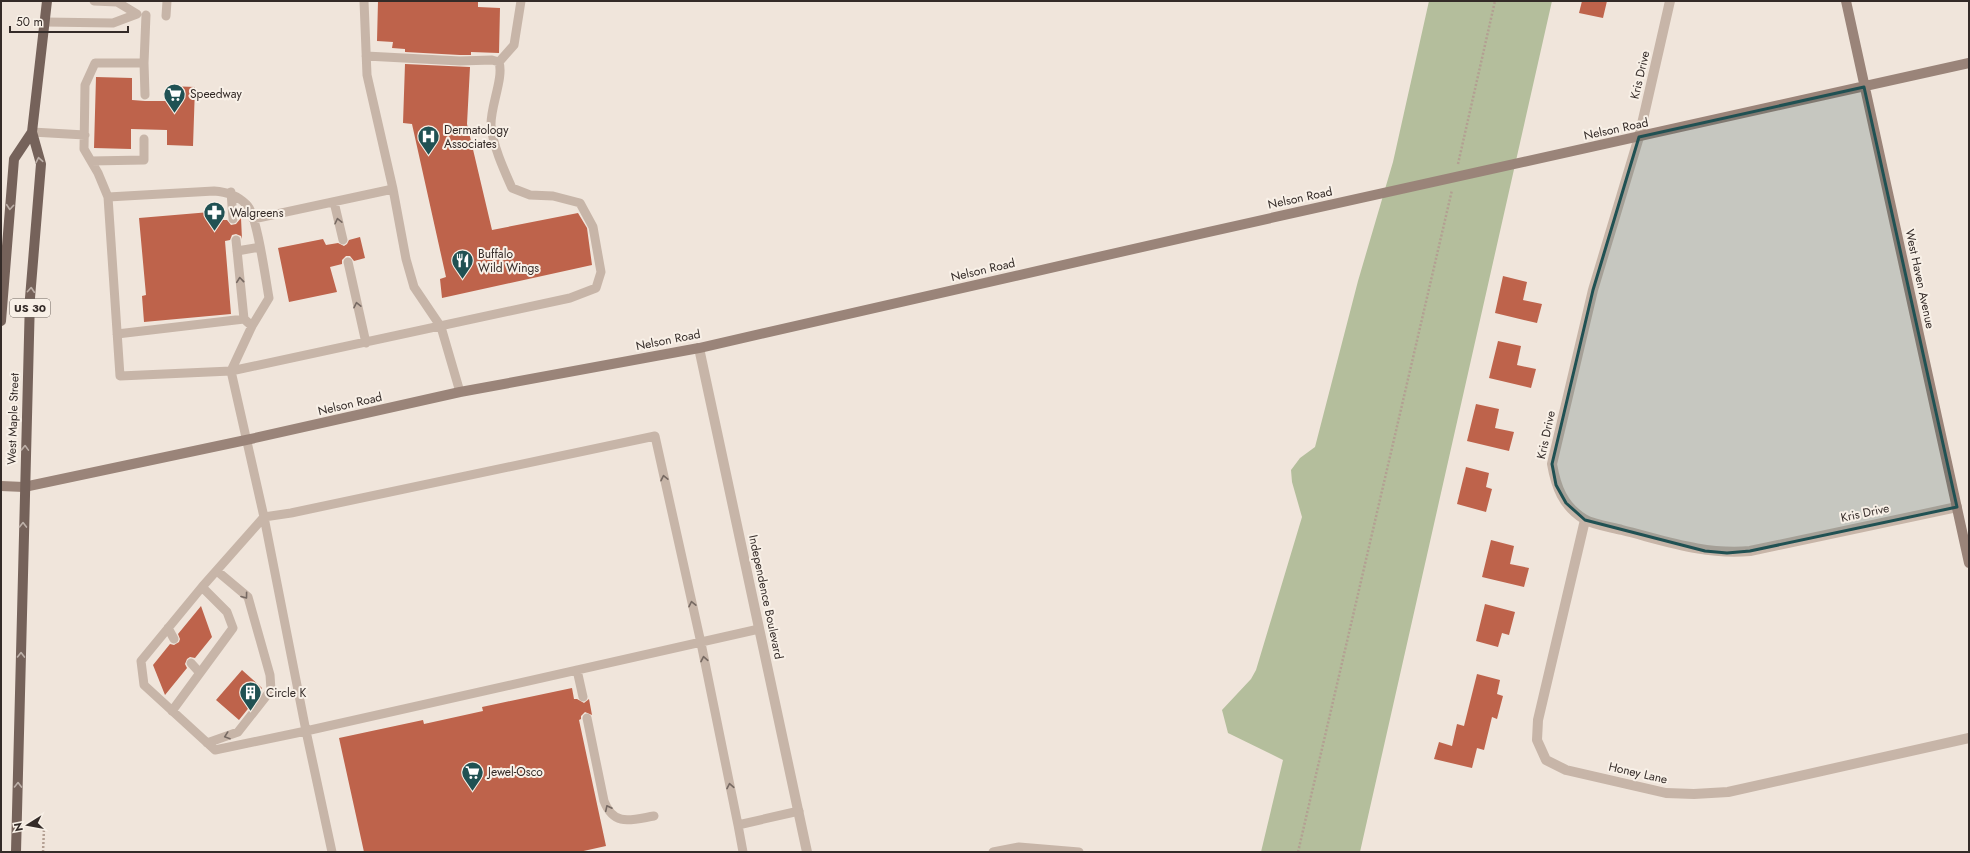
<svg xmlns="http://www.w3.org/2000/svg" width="1970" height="853" font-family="Jost,sans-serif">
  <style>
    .green { fill: #b4be9c }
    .building { fill: #be634b }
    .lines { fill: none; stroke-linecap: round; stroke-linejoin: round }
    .path { stroke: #b39f92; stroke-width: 2.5; stroke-dasharray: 2 2; stroke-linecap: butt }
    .lane { stroke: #c7b5a8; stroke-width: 9 }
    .street { stroke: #c7b5a8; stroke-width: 10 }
    .secondary { stroke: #9a8479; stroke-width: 10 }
    .primary { stroke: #75625a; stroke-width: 10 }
    .oneway { stroke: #bdb0a8 }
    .oneway2 { stroke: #766962 }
    .marked { fill: #205153; fill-opacity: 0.2; stroke: #205153; stroke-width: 3; stroke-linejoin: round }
    .labels { text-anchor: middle; stroke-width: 4; stroke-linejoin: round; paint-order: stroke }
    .shield { fill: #f8f0e7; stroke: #6f6661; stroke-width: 1 }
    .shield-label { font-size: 11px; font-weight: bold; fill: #342b28 }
    .street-label { font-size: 12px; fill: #342b28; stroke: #f8f0e7 }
    .poi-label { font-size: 12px; fill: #342b28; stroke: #f8f0e7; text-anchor: start }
  </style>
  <rect width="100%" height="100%" fill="#f0e5db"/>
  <path class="green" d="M1429 1H1552L1360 852H1261L1283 760 1228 733 1222 710 1251 679 1256 670 1302 517 1292 482 1291 470 1300 458 1315 447 1358 281 1393 162Z"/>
  <path class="building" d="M378 1H478V7L500 8 499 53 471 52V55H460L405 52V49L392 48 393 42 377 41Z
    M1582 1H1607L1603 18 1579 13Z
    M405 64 470 67 467 124 492 230 578 213 587 228 592 265 442 298 440 279 446 277 412 124 403 123Z
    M96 77 132 78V100L145 101H168L169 86 195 87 193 146 167 145V130L131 129V149L94 148Z
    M222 211 223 220H227L231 225 236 224 241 218 242 239 241 236 236 234 232 235 230 240 225 241 231 314 144 322 142 296 146 295 139 218Z
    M360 237 365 258 354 261 350 256H346L342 260V264L330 267 337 292 289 302 278 248 323 239 326 245 338 243 344 246 347 244 349 240Z
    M1503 276 1527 282 1523 300 1542 304 1537 323 1495 313Z
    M1498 341 1521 346 1517 365 1536 369 1531 388 1489 378Z
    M1476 404 1499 409 1495 428 1514 432 1509 451 1467 441Z
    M1466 467 1489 473 1486 487 1492 489 1486 512 1457 504Z
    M1491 540 1514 546 1510 564 1529 568 1524 587 1482 577Z
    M1485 604 1515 612 1509 635 1502 633 1498 647 1476 641Z
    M201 606 212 637 195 658 190 657 187 659 185 664 187 668 165 695 153 665 170 644 174 645 179 642 180 639 178 634Z
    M242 670 262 688 253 698 255 700 239 720 216 700Z
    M1477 674 1500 680 1497 694 1503 696 1497 719 1492 717 1484 750 1477 748 1472 768 1434 759 1439 742 1452 746 1457 724 1464 726Z
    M572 688 574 699H577L584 703 589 699 592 715 585 712 581 716V719L579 720 606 846 579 852H364L339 738 423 720 424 724 483 711 482 707Z"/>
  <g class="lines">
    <path class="path" d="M1458 164 1495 1
      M43 852 44 829
      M1298 852 1452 190"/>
    <path class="lane" d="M94 1 117 2 137 14
      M364 1 367 75 393 189 406 259 414 287 441 327 460 392
      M166 16 167 1
      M45 22 113 23 137 14
      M499 62 514 45 521 1
      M144 63 146 15
      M32 132 85 135
      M91 161 144 160V139
      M231 192 233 219
      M108 197 98 173 84 149 85 85 95 63H144L145 95
      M334 202 343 240
      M253 219 393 189
      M237 251 260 247
      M348 262 366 343
      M252 326 269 298C266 282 257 214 247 205 237 195 227 192 214 191L108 197 120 376 231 371 264 517 306 731 215 750 144 685 141 661 202 587 264 517 291 513 655 436 701 643 738 825
      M117 334 244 319
      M231 371 570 298 596 288 601 272 593 227 580 203 553 196 530 195 512 188C504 170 493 146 491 126 490 107 504 78 499 62L492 60 460 61 366 56
      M231 371 252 326 244 319 236 240
      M168 628 174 639
      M191 663 200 673
      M577 670 583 697
      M172 711 233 628 227 612 202 587
      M587 718 604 801C614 827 631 820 654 816
      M207 743 238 732 271 690 270 675 248 597 217 571
      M332 852 306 731 759 629
      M743 852 738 825 799 811
      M993 852 1019 847 1079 852"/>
    <path class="street" d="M1670 1 1639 137 1593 290 1552 464C1556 487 1563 506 1584 519 1594 525 1611 527 1622 530 1666 541 1704 555 1750 551L1957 507
      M699 348 807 852
      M1585 520 1538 720 1537 740 1546 760 1566 770 1666 793 1694 794 1728 792 1969 738"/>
    <path class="secondary" d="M1846 1 1969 563
      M1 486 24 487 246 440 460 392 699 348 1208 232 1969 63"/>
    <path class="primary" d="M1 321 14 159 32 132
      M16 852 30 298 41 164 32 132 47 1"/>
  </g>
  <defs><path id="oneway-chevron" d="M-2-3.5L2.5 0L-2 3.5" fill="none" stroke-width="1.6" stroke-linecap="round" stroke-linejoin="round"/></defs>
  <g class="oneway">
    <use href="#oneway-chevron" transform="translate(39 160) rotate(-101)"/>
    <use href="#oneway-chevron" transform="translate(10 207) rotate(95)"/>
    <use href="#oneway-chevron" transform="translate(31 290) rotate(-86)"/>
    <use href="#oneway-chevron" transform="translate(25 448) rotate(-88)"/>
    <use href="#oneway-chevron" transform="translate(23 525) rotate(-89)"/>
    <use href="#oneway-chevron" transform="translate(21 655) rotate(-89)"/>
    <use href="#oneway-chevron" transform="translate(18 785) rotate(-89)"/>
  </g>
  <g class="oneway2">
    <use href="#oneway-chevron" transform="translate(338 221) rotate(-103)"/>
    <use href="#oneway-chevron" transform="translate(240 280) rotate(-96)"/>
    <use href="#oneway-chevron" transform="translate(357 305) rotate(-102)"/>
    <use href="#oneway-chevron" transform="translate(664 478) rotate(-102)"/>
    <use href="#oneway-chevron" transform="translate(245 596) rotate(53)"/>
    <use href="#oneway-chevron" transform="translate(692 604) rotate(-102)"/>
    <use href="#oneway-chevron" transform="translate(704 659) rotate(-101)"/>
    <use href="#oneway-chevron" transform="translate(227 736) rotate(161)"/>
    <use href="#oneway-chevron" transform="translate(730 786) rotate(-101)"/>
    <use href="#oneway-chevron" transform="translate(608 808) rotate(-116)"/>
  </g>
  <path class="marked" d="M1864 87 1957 507 1750 551 1727 553 1705 551 1585 520 1566 503 1556 485 1552 464 1593 290 1639 137Z"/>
  <defs>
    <symbol id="supermarket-pin" viewBox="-11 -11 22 30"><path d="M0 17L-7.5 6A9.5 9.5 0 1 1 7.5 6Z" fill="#205153" stroke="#f8f0e7"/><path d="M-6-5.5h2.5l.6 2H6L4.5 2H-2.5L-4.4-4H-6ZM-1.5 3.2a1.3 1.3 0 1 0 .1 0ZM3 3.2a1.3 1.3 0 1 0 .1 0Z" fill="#fff"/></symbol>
    <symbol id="hospital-pin" viewBox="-11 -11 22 30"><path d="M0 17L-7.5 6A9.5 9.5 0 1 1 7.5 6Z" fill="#205153" stroke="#f8f0e7"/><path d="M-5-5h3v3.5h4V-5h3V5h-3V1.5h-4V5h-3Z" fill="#fff"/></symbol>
    <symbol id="pharmacy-pin" viewBox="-11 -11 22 30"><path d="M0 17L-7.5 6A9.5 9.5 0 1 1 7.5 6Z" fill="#205153" stroke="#f8f0e7"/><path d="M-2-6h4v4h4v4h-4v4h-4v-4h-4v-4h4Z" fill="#fff"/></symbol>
    <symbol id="restaurant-pin" viewBox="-11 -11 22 30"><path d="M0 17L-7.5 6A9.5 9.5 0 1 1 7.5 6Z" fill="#205153" stroke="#f8f0e7"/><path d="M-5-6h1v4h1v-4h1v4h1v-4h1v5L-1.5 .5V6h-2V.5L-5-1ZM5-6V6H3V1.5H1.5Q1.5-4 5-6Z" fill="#fff"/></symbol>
    <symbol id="building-pin" viewBox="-11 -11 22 30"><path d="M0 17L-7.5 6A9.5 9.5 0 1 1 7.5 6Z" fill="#205153" stroke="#f8f0e7"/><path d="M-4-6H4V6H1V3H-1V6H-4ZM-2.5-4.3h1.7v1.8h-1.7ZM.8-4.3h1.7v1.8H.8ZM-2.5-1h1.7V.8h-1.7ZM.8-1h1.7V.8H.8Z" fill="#fff"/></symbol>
  </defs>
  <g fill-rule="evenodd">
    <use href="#supermarket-pin" x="162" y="82" width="25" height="34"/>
    <use href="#hospital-pin" x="416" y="124" width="25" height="34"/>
    <use href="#pharmacy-pin" x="202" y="200" width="25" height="34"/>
    <use href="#restaurant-pin" x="450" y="248" width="25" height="34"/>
    <use href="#building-pin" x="238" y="680" width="25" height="34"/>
    <use href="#supermarket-pin" x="460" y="760" width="25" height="34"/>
  </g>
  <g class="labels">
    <rect class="shield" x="10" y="299" width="40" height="18" rx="3"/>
    <g class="shield-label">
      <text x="30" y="312">US 30</text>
    </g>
    <g class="street-label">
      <text transform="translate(1640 75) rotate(-77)" y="4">Kris Drive</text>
      <text transform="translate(1616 129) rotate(-12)" y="4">Nelson Road</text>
      <text transform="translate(1300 198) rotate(-12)" y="4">Nelson Road</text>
      <text transform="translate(983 270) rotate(-13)" y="4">Nelson Road</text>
      <text transform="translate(1920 279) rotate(78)" y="4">West Haven Avenue</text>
      <text transform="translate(668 340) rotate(-11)" y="4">Nelson Road</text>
      <text transform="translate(350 404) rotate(-13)" y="4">Nelson Road</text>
      <text transform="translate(13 419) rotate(-88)" y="4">West Maple Street</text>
      <text transform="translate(1546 435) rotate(-78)" y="4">Kris Drive</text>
      <text transform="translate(1865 513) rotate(-12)" y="4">Kris Drive</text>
      <text transform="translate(766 597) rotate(78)" y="4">Independence Boulevard</text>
      <text transform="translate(1638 773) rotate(13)" y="4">Honey Lane</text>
    </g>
    <g class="poi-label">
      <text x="190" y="98">Speedway</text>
      <text x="444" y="134">Dermatology<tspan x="444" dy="14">Associates</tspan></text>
      <text x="230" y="217">Walgreens</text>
      <text x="478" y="258">Buffalo<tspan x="478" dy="14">Wild Wings</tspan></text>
      <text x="266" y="697">Circle K</text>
      <text x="488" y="776">Jewel-Osco</text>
    </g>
  </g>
  <rect width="1970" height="853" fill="none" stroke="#342b28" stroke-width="4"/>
  <g transform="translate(28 825) rotate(259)" stroke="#f8f0e7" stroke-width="3" paint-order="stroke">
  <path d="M0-3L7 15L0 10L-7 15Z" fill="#342b28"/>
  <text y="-6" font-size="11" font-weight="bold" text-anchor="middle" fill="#342b28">N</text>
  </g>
  <path d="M10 26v6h118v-6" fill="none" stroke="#342b28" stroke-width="2"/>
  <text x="16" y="26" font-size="12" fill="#342b28" stroke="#f8f0e7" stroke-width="3" paint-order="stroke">50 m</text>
</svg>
